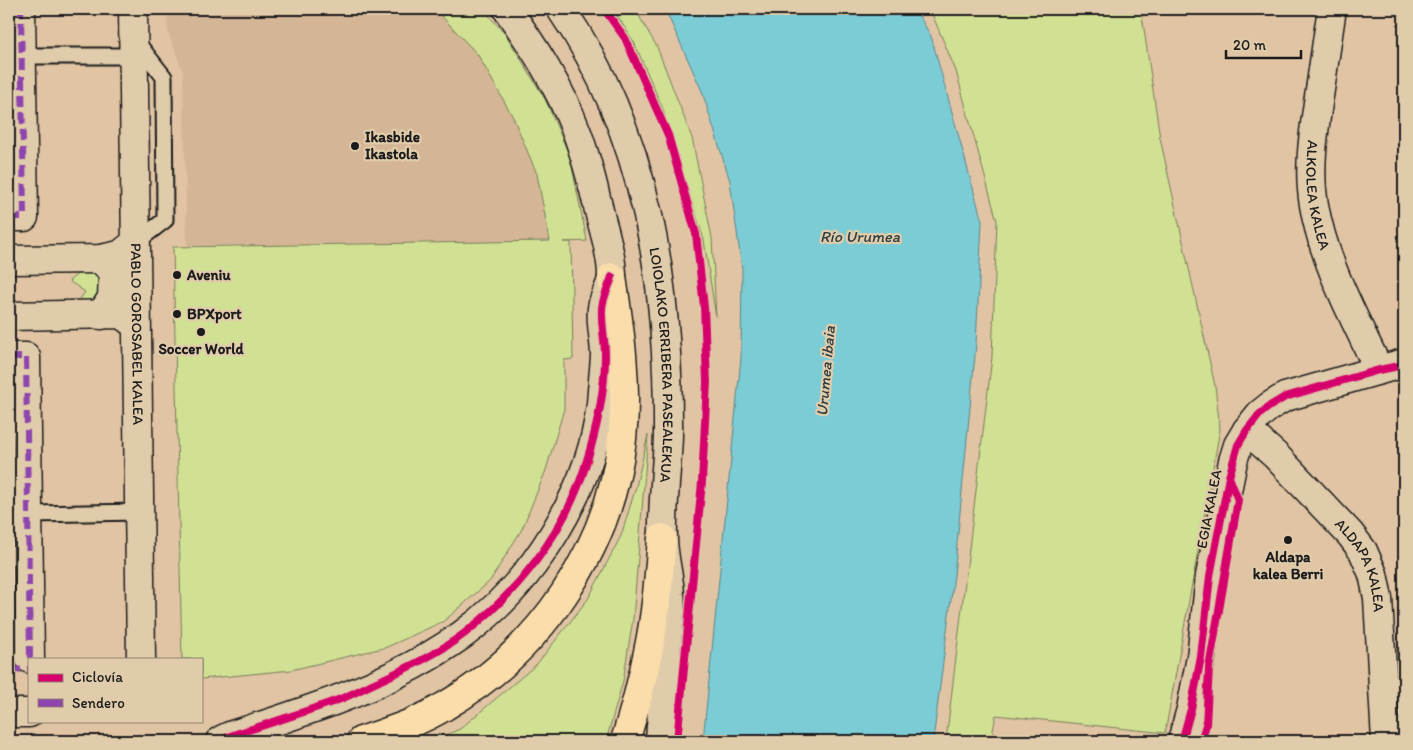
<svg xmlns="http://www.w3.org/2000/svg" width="1413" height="750" font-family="Itim,sans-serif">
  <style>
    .built { fill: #d4b596 }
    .green { fill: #d1e194; stroke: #767e58 }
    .water { fill: #7cccd6; stroke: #56868c }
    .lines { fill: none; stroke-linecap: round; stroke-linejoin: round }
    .lane-casing { stroke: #1c1c1c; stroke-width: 19 }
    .street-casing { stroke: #1c1c1c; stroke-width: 31 }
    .secondary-casing { stroke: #1c1c1c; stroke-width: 31 }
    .highway-casing { stroke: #1c1c1c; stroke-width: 31 }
    .lane { stroke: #e0cbaa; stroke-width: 15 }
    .street { stroke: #e0cbaa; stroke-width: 28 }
    .secondary { stroke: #e0cbaa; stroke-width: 28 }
    .highway { stroke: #fbddab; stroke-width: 28 }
    .quiet { stroke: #8e44ad; stroke-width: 6; stroke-dasharray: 12 6; stroke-linecap: butt }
    .cycleway-casing { stroke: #e0cbaa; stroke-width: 11 }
    .cycleway { stroke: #d6006c; stroke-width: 8 }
    .poi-dot { fill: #1c1c1c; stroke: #e0cbaa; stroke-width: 2 }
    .labels { text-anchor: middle; stroke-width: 4.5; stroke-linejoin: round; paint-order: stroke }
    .poi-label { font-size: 15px; font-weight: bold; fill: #1c1c1c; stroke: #e0cbaa; text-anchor: start }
    .street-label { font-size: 15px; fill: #1c1c1c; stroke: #e0cbaa }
    .water-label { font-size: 16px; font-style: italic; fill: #2f3f41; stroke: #e0cbaa }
  </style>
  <rect width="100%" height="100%" fill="#e1c4a3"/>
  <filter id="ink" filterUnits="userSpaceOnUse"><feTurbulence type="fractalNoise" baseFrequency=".02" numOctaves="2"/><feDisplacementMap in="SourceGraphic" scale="10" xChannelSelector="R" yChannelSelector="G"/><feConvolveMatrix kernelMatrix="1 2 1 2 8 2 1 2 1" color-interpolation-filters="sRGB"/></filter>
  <g filter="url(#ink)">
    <path class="built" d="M167 9H435L478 55 513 117 537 174 551 241 187 246 183 72 168 32Z"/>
    <path class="green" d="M435 9H483L506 35 545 99 570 157 587 241 563 242H571L573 359 564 360V409L546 470 522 529 490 581 444 621 387 647 291 670 201 679V659H182L173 247 550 241 537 174 513 117 478 55Z
      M613 9H635L657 47 692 138 712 238 716 317 704 240 663 109 634 42Z
      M930 9H1141L1160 138 1215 386 1220 429 1165 733 996 715 991 741H946L992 357 997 221 956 71Z
      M82 270 94 273 100 279V295L93 301 77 304 85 292 69 281Z
      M648 435 633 619 623 681 606 741H432L460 729 537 664 588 599 621 536 636 487Z"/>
    <path class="water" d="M665 9H915L931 36 982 221 976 344 954 575 933 741H703L741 358 742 269 730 181 702 91Z"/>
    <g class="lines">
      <defs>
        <path id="lane" d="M34 56H133
          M135 243 165 220 164 77 135 40
          M32 514 139 512"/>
        <g id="street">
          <path id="s1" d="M133 9 141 659"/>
          <path id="s2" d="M1332 9C1327 40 1323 71 1318 103 1313 137 1308 171 1314 205 1324 263 1354 317 1379 370"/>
          <path d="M9 217H24L21 9"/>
          <path d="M9 260 101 259 120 255 135 243"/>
          <path d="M101 315 112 298 113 273 101 259"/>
          <path d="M9 316 121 314 136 325"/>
          <path d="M9 357H26L30 659"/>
          <path id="s3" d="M1247 430 1276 456 1350 534 1363 551 1373 574 1378 598 1386 741"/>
          <path d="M9 713H29"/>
        </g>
        <g id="secondary">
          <path id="s4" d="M561 9C648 135 669 285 668 435 667 469 662 504 663 537 663 556 669 575 670 594 672 610 668 627 667 643 665 676 662 708 660 741"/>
          <path d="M220 741C230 734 240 733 251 729 271 723 291 716 311 709 364 691 417 667 462 635 533 584 591 491 601 404 602 388 604 372 605 356 605 340 600 323 602 308 603 297 612 286 612 276 612 261 605 233 601 219 594 189 587 159 576 130 559 86 534 47 507 9"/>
          <path d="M1182 741 1191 709 1201 657 1210 576 1233 461 1238 445 1247 430 1260 414 1270 406 1285 397 1404 363"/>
        </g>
        <path id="highway" d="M361 741C390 731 419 722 445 706 540 651 610 549 622 439 628 385 620 330 612 277
          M625 741C634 712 642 682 648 652 656 615 659 576 662 538"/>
      </defs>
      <use href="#lane" class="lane-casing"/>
      <use href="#street" class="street-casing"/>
      <use href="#secondary" class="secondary-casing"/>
      <use href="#highway" class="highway-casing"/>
      <use href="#lane" class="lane"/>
      <use href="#street" class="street"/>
      <use href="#secondary" class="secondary"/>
      <use href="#highway" class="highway"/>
      <path class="quiet" d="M9 217H24L21 9
        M9 357H26L30 659
        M9 670 29 669"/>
      <defs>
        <path id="cycleway" d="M604 9 625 38 668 135 696 234 704 307 707 382 702 482 677 741
          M220 741C231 734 243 732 255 728 283 719 310 710 338 700 352 695 365 687 379 681 409 667 439 653 465 633 518 592 563 534 584 470 596 433 605 394 605 355 605 340 601 324 602 309 602 299 609 287 612 277
          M1182 741 1191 709 1201 657 1210 576 1229 477 1238 445 1247 430 1260 414 1270 406 1285 397 1379 370 1404 365
          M1201 741 1206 725 1209 668 1238 500 1229 477"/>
      </defs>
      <use href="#cycleway" class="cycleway-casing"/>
      <use href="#cycleway" class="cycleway"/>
    </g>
  </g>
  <g class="poi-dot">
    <circle cx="355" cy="146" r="5"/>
    <circle cx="177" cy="275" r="5"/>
    <circle cx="177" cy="314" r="5"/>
    <circle cx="201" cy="332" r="5"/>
    <circle cx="1288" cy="540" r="5"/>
  </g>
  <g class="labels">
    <g class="poi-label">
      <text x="365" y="142">Ikasbide<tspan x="365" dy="17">Ikastola</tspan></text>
      <text x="187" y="280">Aveniu</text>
      <text x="187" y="319">BPXport</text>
      <text x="201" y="354" text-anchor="middle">Soccer World</text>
      <text x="1288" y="562" text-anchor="middle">Aldapa<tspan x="1288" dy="17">kalea Berri</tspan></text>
    </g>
    <g class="street-label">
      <text dy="5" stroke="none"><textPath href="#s2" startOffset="188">ALKOLEA KALEA</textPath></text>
      <text dy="5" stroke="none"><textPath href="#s1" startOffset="325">PABLO GOROSABEL KALEA</textPath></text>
      <text dy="5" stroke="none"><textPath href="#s4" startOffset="376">LOIOLAKO ERRIBERA PASEALEKUA</textPath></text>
      <text transform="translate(1209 509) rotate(-79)" y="5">EGIA KALEA</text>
      <text dy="5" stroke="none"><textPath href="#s3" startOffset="180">ALDAPA KALEA</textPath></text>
    </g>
    <g class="water-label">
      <text x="860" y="242">Río Urumea</text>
      <text transform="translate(825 371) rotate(-85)" y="6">Urumea ibaia</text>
    </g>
  </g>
  <rect width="1413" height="750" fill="none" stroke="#e0cbaa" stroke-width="30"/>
  <rect x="15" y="15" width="1383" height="720" fill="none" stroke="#1c1c1c" stroke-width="2" filter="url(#ink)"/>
  <rect x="28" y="658" width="175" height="65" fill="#e0cbaa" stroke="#928571"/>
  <rect x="38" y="674" width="25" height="8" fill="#d6006c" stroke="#928571"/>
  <text x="72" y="682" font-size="15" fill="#1c1c1c">Ciclovía</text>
  <rect x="38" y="699" width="25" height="8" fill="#8e44ad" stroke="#928571"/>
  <text x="72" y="708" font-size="15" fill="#1c1c1c">Sendero</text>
  <path d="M1226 50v8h75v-8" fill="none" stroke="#1c1c1c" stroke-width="2.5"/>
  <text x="1233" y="50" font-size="15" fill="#1c1c1c" stroke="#e0cbaa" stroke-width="4" paint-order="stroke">20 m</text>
</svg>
